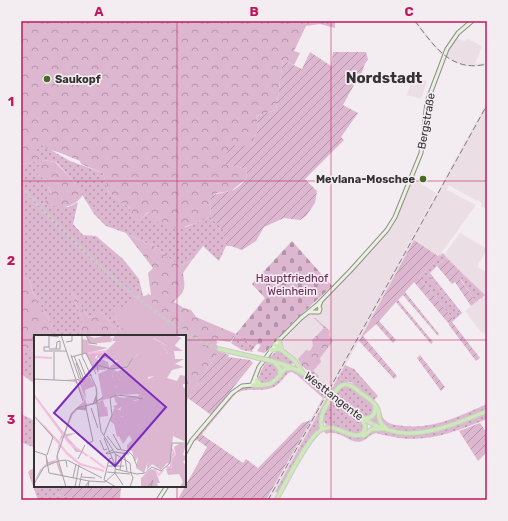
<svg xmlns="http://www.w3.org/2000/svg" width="508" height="521" font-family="Rubik,sans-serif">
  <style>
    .built { fill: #ebdee5 }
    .grass { fill: url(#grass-dots) }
    .forest { fill: url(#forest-crowns) }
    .cemetery { fill: url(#cemetery-stones) }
    .park { fill: #dcb7cf }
    .garden { fill: url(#garden-furrows) }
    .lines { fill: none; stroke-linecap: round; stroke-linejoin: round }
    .primary-tunnel { stroke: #cdc7ca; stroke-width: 3.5; stroke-dasharray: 3.5 2; stroke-linecap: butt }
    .secondary-casing { stroke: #928c8f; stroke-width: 5 }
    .primary-casing { stroke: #cacaca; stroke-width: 5.5 }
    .secondary { stroke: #e7f3dc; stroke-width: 3 }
    .primary { stroke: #cee8b9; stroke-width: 3.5 }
    .rail { stroke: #7e7a7c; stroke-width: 1; stroke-dasharray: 6 3; stroke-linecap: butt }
    .primary-bridge-casing { stroke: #cacaca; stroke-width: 5.5; stroke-linecap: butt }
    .primary-bridge { stroke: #cee8b9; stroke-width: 3.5 }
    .grid { fill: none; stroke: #c2185b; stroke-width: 1; stroke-opacity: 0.55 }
    .poi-dot { fill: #466a22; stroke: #f3ecf0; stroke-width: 1.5 }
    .labels { text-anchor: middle; stroke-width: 3.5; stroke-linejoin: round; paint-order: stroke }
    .poi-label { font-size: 11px; font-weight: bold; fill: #343233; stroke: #f3ecf0; text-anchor: start }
    .street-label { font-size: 11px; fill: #343233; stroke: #f3ecf0 }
    .park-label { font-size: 11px; fill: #6b2859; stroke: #f3ecf0 }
    .district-label { font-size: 15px; font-weight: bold; fill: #343233; stroke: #f3ecf0 }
    .inset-river { fill: none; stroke: #f8bde3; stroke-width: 2 }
    .inset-road { fill: none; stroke: #a7a2a4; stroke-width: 1 }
    .view { fill: #7b2cbf; fill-opacity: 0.15; stroke: #7b2cbf; stroke-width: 2 }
    .inset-edge { fill: none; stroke: #343233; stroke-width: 2 }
    .neatline { fill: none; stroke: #c2185b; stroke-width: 1.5 }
    .grid-label { font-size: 13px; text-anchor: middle; font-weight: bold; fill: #c2185b }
  </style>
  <defs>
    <pattern id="grass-dots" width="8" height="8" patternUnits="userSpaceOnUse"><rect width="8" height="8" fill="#dcb7cf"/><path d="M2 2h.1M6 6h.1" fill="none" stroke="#b395a9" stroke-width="1.8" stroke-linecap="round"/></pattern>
    <pattern id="forest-crowns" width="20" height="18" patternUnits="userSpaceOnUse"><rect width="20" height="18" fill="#dcb7cf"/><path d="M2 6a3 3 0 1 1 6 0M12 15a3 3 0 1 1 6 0" fill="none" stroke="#b395a9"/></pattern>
    <pattern id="cemetery-stones" width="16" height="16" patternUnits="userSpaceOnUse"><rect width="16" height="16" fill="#dcb7cf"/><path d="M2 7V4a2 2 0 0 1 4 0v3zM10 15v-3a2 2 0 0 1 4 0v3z" fill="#b395a9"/></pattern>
    <pattern id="garden-furrows" width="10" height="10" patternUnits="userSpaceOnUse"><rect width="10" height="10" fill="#dcb7cf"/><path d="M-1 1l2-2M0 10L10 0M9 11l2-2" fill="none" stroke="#b395a9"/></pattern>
  </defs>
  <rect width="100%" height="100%" fill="#f3ecf0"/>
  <path class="built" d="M413 21H416L436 46 445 55 451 43 456 38 464 41 468 39 482 46 475 64 487 63V65L480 66H467L459 64 441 55Z
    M413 77 427 81 421 99 407 95Z
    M487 102V209L481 206 482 203 478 200 477 201 449 185 447 190 476 205 439 256 414 241 271 500H267L328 389 318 379 301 366 296 358 282 345V342L390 228 397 215 413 179 436 193 371 313Z
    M460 233 487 249 477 267 487 272V335L480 331 465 311 484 295 444 255Z"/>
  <path class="grass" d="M42 145 70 161 103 173 109 193 129 207 136 223 149 212 186 227 210 217 224 230 226 246 219 261 203 246 192 260 179 266 153 245 146 243 126 233 106 226 94 214 75 183 56 162 43 160 37 173 46 181 51 194 43 204 69 207 78 202 73 224 83 235 96 236 123 259 139 279 143 296 133 297 144 316 114 313 121 332 118 335 104 314 96 309V317L89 318 73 294 71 293C77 311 87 316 79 336H51L49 334 52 325 33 293 29 279 21 278V165L37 161V147Z
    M443 253 446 257 428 275 460 315 454 320 419 277Z
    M464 275 485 295 476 302 460 278Z
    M236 334 253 345 251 349 253 352 242 350 231 343Z
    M21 345 35 353V384L21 374Z
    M277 350H279L293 361V364L290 365 268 358 276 352Z
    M266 362 273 364 278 367 279 374C273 381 268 385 258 382L260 373Z
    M345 365 354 369 378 396 374 400C382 407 380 417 386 421 390 425 398 425 404 426 434 429 460 416 487 404V409C471 416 455 424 438 428 398 439 367 422 337 397L335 394C342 380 355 389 365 395L351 382C328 378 327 414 320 427 318 431 313 435 310 439L278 493 275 492Z
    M286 370C302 370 316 382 327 392L266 500 323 398 297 375 292 372 288 373C284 377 281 382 277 385 265 394 249 386 236 393L197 440 194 441C204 428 228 395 241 388 254 382 268 391 279 380 282 377 283 373 286 370Z
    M332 397 361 420 364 425 363 432 357 435 326 425 324 422 325 424 322 417Z
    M21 412 23 415 35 421V448L21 442Z
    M487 413V419C447 435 420 446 376 433 370 434 366 441 359 442 347 442 339 429 326 434L324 432 326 430C338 429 347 439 358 438 366 438 369 429 380 430 388 430 396 434 404 435 434 437 460 424 487 413Z
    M35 467V486H62L57 495 67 497V500H38L28 472Z"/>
  <path class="forest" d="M21 21H342L335 22V28L320 24 306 26 294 51 300 53 294 65 283 60 276 110 256 116 259 126 252 146 222 163 247 169 246 179 231 191 217 193 210 196 211 205 210 217C186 227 166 238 148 212L136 224 129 207 109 193 103 173 81 164 80 161 58 152 50 150 42 145 37 148V161L21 165Z
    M43 160 55 162 75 183 83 195C71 210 61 208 43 204L51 193 46 181 37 173V168Z
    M126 233 146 243 153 245 179 266 192 260 183 273C184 280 186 287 182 293 180 297 176 298 174 302L184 308 191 310 196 317 236 334 230 342 217 340 216 341 218 342 216 344 219 347V351L185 403V336H79C86 318 78 309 70 293L73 294 89 318 96 317V308L104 314 118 335 121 332 114 313 116 307 144 316 133 297 151 295 148 273 153 268Z
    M21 278 29 279 33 293 52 325 49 334 51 336H35V353L21 345Z
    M314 318H315L330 331 329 335 333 341 320 358 321 362 313 371 319 376 318 378 302 366 298 359 306 350 310 351 313 346 312 340 324 328Z"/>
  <path class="cemetery" d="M292 241 332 286 293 322 266 352 264 353 257 351 261 345 258 344H257L252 350 250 349 253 345 236 334 265 298 252 284Z"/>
  <path class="park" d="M149 293C152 311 167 323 179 335L186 334 193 338 203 337V347L200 358 185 377V336H115L123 329 113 314 126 304H130L132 297 146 296Z"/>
  <path class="garden" d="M310 52 331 66 333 52H366L368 60C363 64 364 70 361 74 354 84 349 94 343 105L358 113 341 137 344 140 305 179 317 191 315 203 306 216 300 220 284 218 264 227 256 241 242 250 231 246H226L223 230 210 217 211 205 210 196C217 193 223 193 230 191 236 190 242 184 246 179L247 169 221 163 232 145 252 146 259 126 256 116 276 110 283 60 302 69Z
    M414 240 438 256 443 253 419 277 454 320 452 322 480 358 476 361 449 325V324L414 282 405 292 439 334 438 336 403 295 398 300 433 342 431 344 396 302 379 321 396 340 393 343 376 324 363 336 397 376 394 379 359 341Z
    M446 257 464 275 460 279 476 302 471 306 455 282 452 284 437 266Z
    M430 273 462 313 460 315 428 275Z
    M219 351 229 355 228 357 250 360 253 363 211 415 188 398Z
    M420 355 445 387 441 391 417 358Z
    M311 420 266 500H181L178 499 207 447 197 440 201 434 243 463 246 459 258 468 302 423Z
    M480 423 487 433V452L478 461 459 431Z
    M62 486H119L121 488 120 499 122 500H67V497L57 495Z"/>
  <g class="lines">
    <path class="primary-tunnel" d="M21 187C61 230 102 271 149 307 171 324 193 339 219 349"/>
    <defs>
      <path id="secondary" d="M309 312H319L320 309 319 306 321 301
        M252 385 259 367 279 340 301 318 317 305 351 270 387 230 395 217 421 153 427 102 447 49 458 33 472 21
        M185 453 192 440 232 393 242 386 253 385 256 378
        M158 500 167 486"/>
      <path id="primary" d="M279 340 281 348
        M275 345 294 360 302 371
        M219 349 258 358
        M271 350 281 349
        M268 360C290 365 306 373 324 387
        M275 363 280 369V376
        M256 380 261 385
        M253 385C273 386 273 383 285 369L293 368
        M333 396C391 447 420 439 487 411
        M363 418C371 419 376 415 375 407
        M322 429C319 419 323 411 328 403 339 384 344 377 362 394 367 397 373 402 376 406 382 414 375 420 386 428
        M363 436 372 429H382
        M276 500C285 485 308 437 321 430 325 428 329 427 333 428 341 429 359 442 364 431 367 427 364 423 362 420"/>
    </defs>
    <use href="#secondary" class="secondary-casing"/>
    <use href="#primary" class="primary-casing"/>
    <use href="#secondary" class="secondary"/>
    <use href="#primary" class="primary"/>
    <path class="rail" d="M415 21C434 46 451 73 487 64
      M268 500 487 105"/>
    <defs>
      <path id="primary-bridge" d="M258 358 268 360
        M324 387 333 396"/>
    </defs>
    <use href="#primary-bridge" class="primary-bridge-casing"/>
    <use href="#primary-bridge" class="primary-bridge"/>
  </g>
  <path class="grid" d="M177 21V336M331 21V500M21 181H487M21 340H35M185 340H487M177 486V500"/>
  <g class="poi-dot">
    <circle cx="47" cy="79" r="4"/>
    <circle cx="423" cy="179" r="4"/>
  </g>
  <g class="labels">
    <g class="poi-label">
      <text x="55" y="83">Saukopf</text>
      <text x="415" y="183" text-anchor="end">Mevlana-Moschee</text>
    </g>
    <g class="street-label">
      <text transform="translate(426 121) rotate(-80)" y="4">Bergstraße</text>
      <text transform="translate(334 396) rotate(38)" y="4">Westtangente</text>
    </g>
    <g class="park-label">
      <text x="292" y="282">Hauptfriedhof<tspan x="292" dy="13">Weinheim</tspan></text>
    </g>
    <g class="district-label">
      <text x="384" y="83">Nordstadt</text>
    </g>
  </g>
  <g transform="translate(34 335)">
    <rect width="152" height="152" fill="#f3ecf0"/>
    <path d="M119 3 133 11 140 10 149 16H139L135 19 127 9 119 12ZM95 17 96 22 105 18 99 24 96 33 91 29 89 32 73 34 66 28 65 23 74 27 75 32ZM90 33V39L82 41 83 44 95 46 103 41V50L120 41 119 47 111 62 92 68 83 75 79 71 83 70V66L95 61 103 62 106 59 86 60 81 57 84 53 81 52 88 50 81 46 78 39 81 35 83 37ZM42 44 53 69 59 68 62 59 61 50 64 66 69 62V65L64 66V69L53 70V76L44 74 39 79 31 99 42 98 33 102 47 117H42L30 101 26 108 33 119 47 129 64 134 46 130 32 119 28 112H25L23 125 20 127 26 125 24 127 29 141 35 142 27 141 22 127 14 130V137V129L10 132 0 147 6 135 12 129V120L14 127 22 125 25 108 0 80 26 107 29 102 25 106 28 99 0 61V59L30 98 37 78 50 66 44 50 39 45H31Z" fill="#dcb7cf"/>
    <path d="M81 0H141L147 3 141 10 135 12 120 3 119 10 127 9 134 18 136 15 140 16 141 24H150L141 29 150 32 138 35 133 43 143 46 146 40 152 41V49H149V52L152 54V107L139 101 137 122 139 117 142 120 140 112 145 109 139 108 152 109 149 120 152 121V124L149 127 152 130V152H146L149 147 145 139 134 140 132 134 137 132 136 129 133 128 127 135 118 129 113 135 114 119 107 118 101 126 98 116 93 114V110L98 105 91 93 90 81 86 82 87 70 92 65 101 66 111 62V54L119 47 120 41 114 42V46L104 51 100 44 97 47 79 43V41L90 39V33H82L78 39 79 43 91 50 81 52 84 54 81 56 84 57 82 60 85 62 92 63 82 68 80 62 69 65 64 39 73 35 72 33 89 32 90 28 93 31 96 28V32L99 24 105 18 97 23 94 18 91 24 79 26 68 22 62 24 64 20 56 22 54 18 73 15 82 6H78ZM117 134 121 135 126 148H123L124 152H107V143Z" fill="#dcb7cf"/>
    <path d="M69 65 71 72H73L74 81 65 82 64 67Z" fill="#dcb7cf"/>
    <path d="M79 51 84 53 83 59H75L72 61 70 53Z" fill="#dcb7cf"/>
    <path d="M53 0 60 3 74 0H77L76 4 79 2 77 7 53 9 74 13 54 18 56 22 64 17 61 23 68 27 67 28 72 33 71 35H61L51 18 48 19V4L53 5ZM56 42 61 51 51 55 52 65 44 45ZM80 73 88 76 86 82 91 81V93L96 99 89 109 85 101 83 102 80 89 76 86ZM105 117 115 118 116 121 110 138 102 133Z" fill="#dcb7cf"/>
    <path class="inset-river" d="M54 18 73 17M0 22 18 23M0 60 35 108 54 121M10 91 32 117 46 129 70 136M56 122 71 133M132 132H137V123L141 120 138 114M120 134 125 140 129 135"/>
    <path class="inset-road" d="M10 0 25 2M27 0 49 66M48 0V21L62 52 63 60 59 69M52 0 56 8 63 9M32 7 38 6V0M15 12H10V16H32M15 13V0M15 14H26V6L23 7 22 14M20 17V45M37 20 45 43M40 21 49 42M37 22 52 18 62 39M45 24 52 42M42 28 47 43M64 37 63 30 77 34 93 32 99 23M0 44 41 46M42 45 58 40M52 73 59 106 53 109M57 73 64 93M43 74H51L52 70M0 81 19 102 13 120M79 99 87 114M70 100 78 80 76 63 82 60 103 62 105 64 109 63M73 101 83 114 94 116 99 121 103 131M70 103 81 130M66 105 70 115 73 114M79 115 72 118 73 119 81 117 95 119M0 116 12 120 15 138 55 146 54 152M90 117 93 136M81 119 96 128 97 138M78 123 75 124 70 145 82 152M44 124 51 110M33 125 68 143M24 126 32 125 33 132M74 131H90M81 134 103 139 111 138 118 132 127 136 136 128 138 108H152M86 135 88 122M73 137 96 139M81 138 89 150M48 142 61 143M39 143 42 129M0 149 10 132 24 126M32 152 23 121 37 80 43 73 59 69 69 62M41 152 45 130M45 152 48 138M51 152 55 146 71 147 81 138 82 120 67 96 62 62M96 152 99 143 97 138M114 152 119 145 117 152"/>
    <path class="view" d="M71 19 132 72 81 131 20 78Z"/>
    <rect width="152" height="152" class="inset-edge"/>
  </g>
  <rect width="508" height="521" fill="none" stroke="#f3ecf0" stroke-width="44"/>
  <rect x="22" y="22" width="464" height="477" class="neatline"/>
  <g class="grid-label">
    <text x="99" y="16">A</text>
    <text x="254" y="16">B</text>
    <text x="409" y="16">C</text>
    <text x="11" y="106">1</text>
    <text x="11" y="265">2</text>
    <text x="11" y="424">3</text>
  </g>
</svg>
